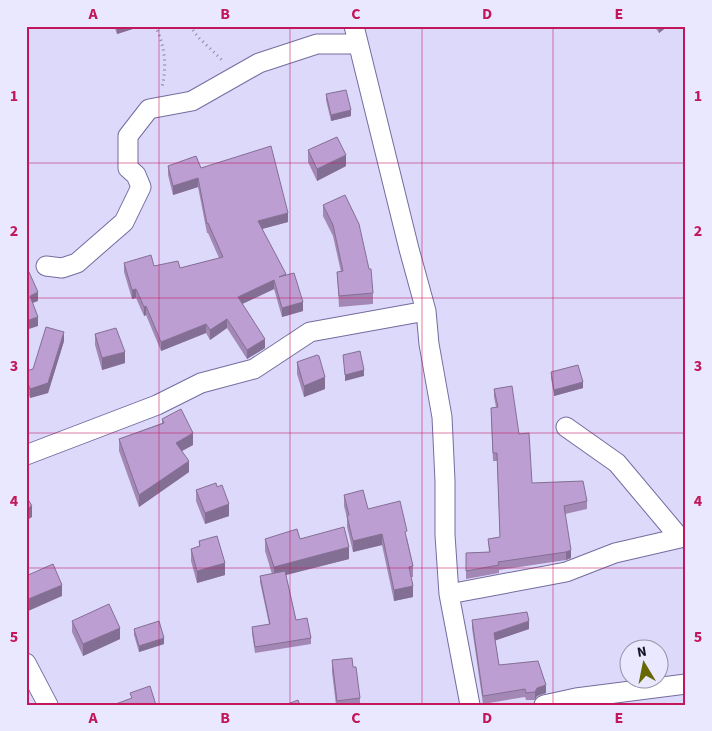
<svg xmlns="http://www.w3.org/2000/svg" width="712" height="731" font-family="'Source Sans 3',sans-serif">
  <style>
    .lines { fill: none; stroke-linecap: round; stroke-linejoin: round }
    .minor-casing { stroke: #746c9f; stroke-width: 21 }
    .path { stroke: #8985a1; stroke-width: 3; stroke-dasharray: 1 4; stroke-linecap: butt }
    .minor { stroke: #fff; stroke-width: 19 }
    .wall { fill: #a388b5 }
    .shaded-wall { fill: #846f94 }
    .building { fill: #bd9ed3; stroke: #846f94 }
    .grid { fill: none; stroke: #c2185b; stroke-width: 1; stroke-opacity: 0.55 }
    .neatline { fill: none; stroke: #c2185b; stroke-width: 2 }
    .grid-label { font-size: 16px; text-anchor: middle; font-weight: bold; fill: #c2185b }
  </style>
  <rect width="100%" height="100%" fill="#ddd9fb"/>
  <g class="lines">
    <defs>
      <path id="minor" d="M354 26 409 249 426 311 429 344 442 417 445 481V535L449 594 470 705
        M46 266 62 268 77 263 124 222 141 187 136 175 128 168V136L149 109 192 101 259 63 317 44H358
        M566 427 617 463 680 538
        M26 455 157 405 201 383 254 369 310 332 426 311
        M449 594 566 572 615 553 680 538 686 536
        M26 663 48 705
        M544 705 576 698 686 684"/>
    </defs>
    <use href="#minor" class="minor-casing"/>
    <path class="path" d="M155 26C165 44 167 67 162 87
      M190 26 198 37 222 60"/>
    <use href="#minor" class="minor"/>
  </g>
  <path class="wall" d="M114 26H142L117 34Z
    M654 26H668L659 33Z
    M326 94 351 116 331 121 326 100Z
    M308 150 346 166 317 181 308 162Z
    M168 166 201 168 288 222 262 229 286 275 303 311 282 317 274 289 242 304 265 348 247 359 227 328 210 340 206 333 161 351 146 315 144 316 136 298 132 299 124 272V263L154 266 180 268 219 258 208 233H207L198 187 173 195 168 175Z
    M323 205 373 293V304L339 307 337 272H341L333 236 323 216Z
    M95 334 125 363 102 370 95 345Z
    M64 341 48 393 30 398 26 387V371L33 369Z
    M297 362 325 389 304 397 297 374Z
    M551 372 583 388 554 396 551 378Z
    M494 389 519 434 532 483 587 501V509L565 514 571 558 566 560 499 570V573L466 579V553L489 552 488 539 500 537 497 461H493L491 416 496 407 494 397Z
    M162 419 193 445 182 451 189 472 139 507 119 451V439L162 423Z
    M217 487 229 516 205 524 196 501V490Z
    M344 495 368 509 407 538 413 566V577H411L413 597 394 601 382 545 353 552 347 527V518L344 506Z
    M265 539H300L349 559 286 575 296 620 311 638V644L255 653 252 633V627L269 624 260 582V576L272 574 265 551Z
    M199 541 225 575 197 583 191 561V549L199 546Z
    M472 620 529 629 495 640 499 665 546 693 537 696 535 700H526L525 697 483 704 472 628Z
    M72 621 120 639 83 656 72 632Z
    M134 629 164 644 139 652 134 635Z
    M332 660 353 667 360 698V705H336L332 672Z"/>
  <path class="shaded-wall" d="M117 26H142L117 34Z
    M659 26H668L659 33Z
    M351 110V116L331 121V115Z
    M346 155V166L317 181V169Z
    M198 178V187L173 195V186Z
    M288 213V222L258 230V221Z
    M274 280V289L238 306V297Z
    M136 289V298L132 299V290Z
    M38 292V301L30 304V296Z
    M303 302V311L282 317V308Z
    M146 306V315L144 316V307Z
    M38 317V326L26 330V321Z
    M227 319V328L210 340V330Z
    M206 324V333L161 351V342Z
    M64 332V341L48 393 30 398V389Z
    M265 339V348L247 359V350Z
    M125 352V363L102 370V358Z
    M364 370V376L345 381V375Z
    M325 377V389L304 397V386Z
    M583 382V388L554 396V390Z
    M193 433V445L176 454V443Z
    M189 461V472L139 507V495Z
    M229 504V516L205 524V513Z
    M32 506V517L26 521V509Z
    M382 534V545L353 552V541Z
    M349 547V559L274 578V567Z
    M571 550V558L566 560V552Z
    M225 563V575L197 583V571Z
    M62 585V596L26 612V600Z
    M413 586V597L394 601V590Z
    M529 621V629L494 641V633Z
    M120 628V639L83 656V644Z
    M164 638V644L139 652V646Z
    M546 685V693L537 696 535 700V692L537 688Z"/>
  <path class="building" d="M346 90 351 110 331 115 326 94Z
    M337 137 346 155 317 169 308 150Z
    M271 146 288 213 258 221 286 274 279 277 294 273 303 302 282 308 274 280 238 297 265 339 247 350 227 319 210 330 206 324 161 342 146 306 144 307 136 289 132 290 124 263 151 255 154 266 178 261 180 268 223 257 208 223 207 224 198 178 173 186 168 166 196 156 201 168Z
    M345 195 359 224 369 269H371L373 293 339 296 337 272 343 271 333 225 323 205Z
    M29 272 38 292 30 296 38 317 26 321V273Z
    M46 327 64 332 48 383 30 389 26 378V371L33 369Z
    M116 328 125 352 102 358 95 334Z
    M360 351 364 370 345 375 343 355Z
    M317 355 319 356 325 377 304 386 297 362Z
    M578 365 583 382 554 390 551 372Z
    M512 386 519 434 529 433 532 483 583 481 587 501 564 506 571 550 566 552 498 562 499 565 466 571V553L490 552 488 539 500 537 497 453H493L491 408 498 407 494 389Z
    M181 409 193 433 176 443 189 461 139 495 119 439 164 423 162 419Z
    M216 483 217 487 222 485 229 504 205 513 196 490Z
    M363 490 368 509 400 501 407 531 405 532 413 566 409 567 413 586 394 590 382 534 353 541 347 516 349 515 344 495Z
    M26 496 32 506 26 509Z
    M344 527 349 547 274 567 265 539 297 529 300 539Z
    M217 536 225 563 197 571 191 549 200 546 199 541Z
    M53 564 62 585 26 600V576Z
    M285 571 296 620 307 618 311 638 255 647 252 627 270 624 260 576Z
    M109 604 120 628 83 644 72 621Z
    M527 612 529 621 494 633 499 665 538 661 546 685 537 688 535 692 526 693 525 689 483 696 472 620Z
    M159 621 164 638 139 646 134 629Z
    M352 658 353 667H356L360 698 337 701 332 660Z
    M150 686 156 705H113L132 698 130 693Z
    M298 700 300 705H285Z"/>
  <path class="grid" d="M159 26V705M290 26V705M422 26V705M553 26V705M26 163H686M26 298H686M26 433H686M26 568H686"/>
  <rect width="712" height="731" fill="none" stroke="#eae8ff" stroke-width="55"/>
  <g transform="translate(644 664) rotate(350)"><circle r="24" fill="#eae8ff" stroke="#9492a7"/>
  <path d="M0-4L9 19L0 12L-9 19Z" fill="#676805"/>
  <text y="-8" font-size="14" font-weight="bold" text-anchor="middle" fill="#141124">N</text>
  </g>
  <rect x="28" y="28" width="656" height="676" class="neatline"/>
  <g class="grid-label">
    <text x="93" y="19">A</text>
    <text x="225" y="19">B</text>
    <text x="356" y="19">C</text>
    <text x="487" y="19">D</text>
    <text x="619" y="19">E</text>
    <text x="14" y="101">1</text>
    <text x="698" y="101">1</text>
    <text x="14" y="236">2</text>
    <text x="698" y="236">2</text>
    <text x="14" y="371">3</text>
    <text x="698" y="371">3</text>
    <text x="14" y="506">4</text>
    <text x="698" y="506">4</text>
    <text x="14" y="642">5</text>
    <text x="698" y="642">5</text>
    <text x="93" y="723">A</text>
    <text x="225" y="723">B</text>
    <text x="356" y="723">C</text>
    <text x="487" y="723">D</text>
    <text x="619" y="723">E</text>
  </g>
</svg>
